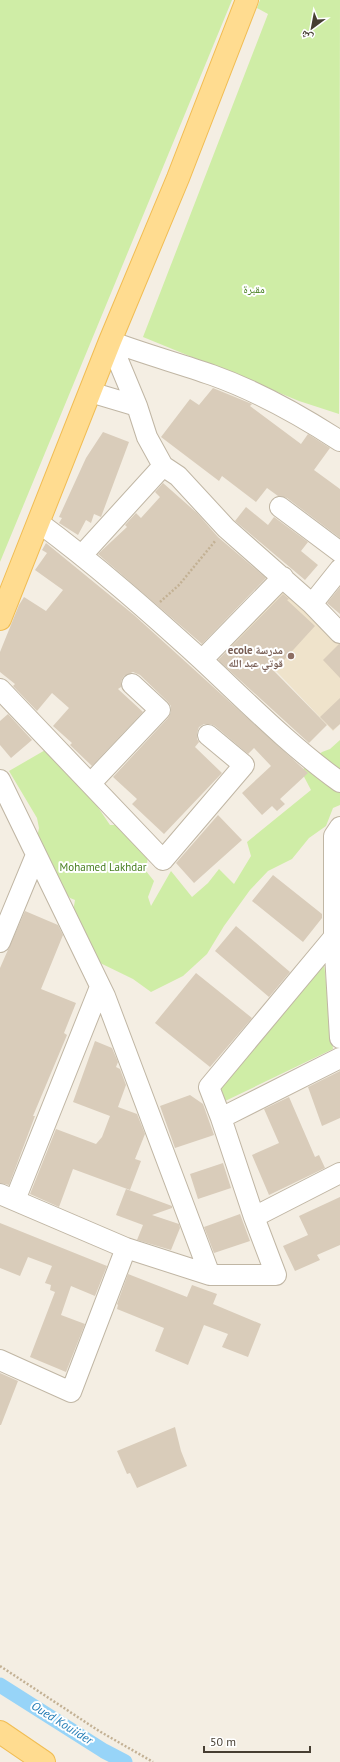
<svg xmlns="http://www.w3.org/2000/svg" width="340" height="1762" font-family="'PT Sans','Noto Naskh Arabic',sans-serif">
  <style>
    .education { fill: #efe3cb }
    .green { fill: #cfeda6 }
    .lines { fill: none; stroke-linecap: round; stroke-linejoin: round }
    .canal { stroke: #97d4f8; stroke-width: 15 }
    .building { fill: #d9ccba }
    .minor-casing { stroke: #c0b6a4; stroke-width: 22 }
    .major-casing { stroke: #f1bd53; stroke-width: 24 }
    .path { stroke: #c3b194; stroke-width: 2.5; stroke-dasharray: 2 2; stroke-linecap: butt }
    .minor { stroke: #fff; stroke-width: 20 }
    .major { stroke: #ffdc90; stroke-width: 22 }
    .education-dot { fill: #8d6e63; stroke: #fff; stroke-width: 1.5 }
    .labels { text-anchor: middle; stroke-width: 4; stroke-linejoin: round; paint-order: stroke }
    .park-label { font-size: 11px; fill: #467e1f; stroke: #fff }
    .education-label { font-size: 11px; font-weight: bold; fill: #785e54; stroke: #fff; text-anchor: end }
    .water-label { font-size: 12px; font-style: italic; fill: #1f7ab4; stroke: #fff }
  </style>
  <rect width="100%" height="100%" fill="#f4eee3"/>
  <path class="education" d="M285 589 340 644V724L333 731 276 671 266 680 230 643Z"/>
  <path class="green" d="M0 0H232L0 562Z
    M260 0H340L339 414 299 401 143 337 268 14 257 8Z
    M340 740V805L333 808 326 826 309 838 292 859 268 871 250 890 224 926 207 954 183 976 151 992 133 979 96 961 72 918 75 900 70 898 58 883 37 838 39 828 37 818 9 771 47 749 78 778 110 825H130L148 856 146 871 154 881 148 897 151 906 171 871 192 897 208 883 219 869 234 884 251 856 247 842 311 790 301 771 322 752 330 749Z
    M324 963 333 1049 221 1103 212 1092Z"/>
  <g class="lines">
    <path class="canal" d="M0 1685 104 1751 125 1762"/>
  </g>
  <path class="building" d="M213 388 252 404 250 406 301 444 308 434 330 448 314 470 340 489V538L287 498 278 496 267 488 256 502 222 476 219 481 161 437 190 399 199 405Z
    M103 432 129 442 101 517 94 514 91 523 86 520 78 535 59 523 62 518 59 517 86 458Z
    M163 483 197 513 218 537 266 578 202 644 98 554 127 527 125 525 136 513 141 518 160 497 155 492Z
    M246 507 268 525 274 517 308 542 301 551 318 565 305 580 235 521Z
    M46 543 134 615 308 773 280 799 285 804 277 811 272 806 262 815 242 793 271 766 254 748 248 754 215 726 210 724H204L199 727 197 733V739L199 742 195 747 222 773 164 834 132 804 137 799 113 777 168 718 171 712V706L168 702 140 675 133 672 124 676 121 681V687L118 689 143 712 92 766 70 745 72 743 53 726 69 708 52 693 37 711 13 686 15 684 0 672V652L19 605 24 597 46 611 63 590 35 570 47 553 42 550Z
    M340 587V614L327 603Z
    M283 594 289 599 287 600 315 626 274 671 327 725 309 743 218 660Z
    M339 644H340V678L323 660Z
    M340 698V724L333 730 320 717Z
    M8 714 32 740 11 758 0 745V721Z
    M218 815 242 840 194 883 176 863Z
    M273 875 322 914V918L303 942 252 901Z
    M25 911 58 925 63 935 41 989 76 1003 64 1033 67 1035 33 1116H35L9 1185 0 1183V968Z
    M236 926 290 972 269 997 215 951Z
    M196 973 252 1018 210 1067 155 1023Z
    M95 1041 112 1048 118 1062 116 1067 120 1069 126 1085 118 1107 137 1114 145 1134 135 1159 141 1161 130 1190 73 1169 59 1207 30 1194 56 1129 96 1144 102 1137 110 1116 73 1102Z
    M340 1071V1118L322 1126 308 1087Z
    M190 1095 203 1104 214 1135 175 1148 160 1106Z
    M289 1097 315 1157 319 1155 325 1168 269 1195 252 1155 279 1143 264 1109Z
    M223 1163 231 1188 198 1199 190 1174Z
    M126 1189 172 1206V1208L152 1215 179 1224 180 1228 171 1250 137 1240 143 1225 116 1215Z
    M340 1197V1245L317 1255 320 1260 295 1271 283 1246 308 1235 299 1216Z
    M240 1214 250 1241 214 1253 204 1227Z
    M0 1223 107 1266 95 1296 71 1286 61 1315 85 1324 66 1372 30 1357 55 1292 50 1290 51 1285 45 1283 52 1266 28 1257 20 1276 0 1268Z
    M128 1274 187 1297 192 1285 217 1294 213 1304 261 1324 248 1357 222 1347 228 1334 204 1325 188 1365 155 1351 164 1328 117 1309 118 1305 117 1304Z
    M0 1373 18 1381 1 1425H0Z
    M175 1427 181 1451 187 1466 137 1488 130 1473 127 1474 117 1451Z"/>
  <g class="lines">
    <defs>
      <path id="minor" d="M110 341 137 406 147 437 163 466 178 476 226 528 312 604 340 633
        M110 341C144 354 178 363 212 375 257 391 300 415 340 441
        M90 392 137 406
        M280 507 340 552
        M38 522C95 564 149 612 202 660 247 702 290 746 340 782
        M82 555 163 466
        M312 604 340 569
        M202 660 283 577
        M0 689 163 860 244 765 208 735
        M0 780 105 996 210 1275 126 1248 0 1194
        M91 783 160 710 132 684
        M340 827 334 836V937L340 1038
        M0 942 36 855
        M221 1118 209 1087 334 937
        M15 1200 100 987
        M254 1217 221 1118 340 1058
        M210 1275H276L254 1217 340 1173
        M0 1360 71 1392 126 1248"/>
      <path id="major" d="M0 619 110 341 178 178 247 0
        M0 1732 44 1762"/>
    </defs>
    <use href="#minor" class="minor-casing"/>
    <use href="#major" class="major-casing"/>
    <path class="path" d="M160 602 179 585 216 540
      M0 1666 99 1731 153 1762"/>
    <use href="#minor" class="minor"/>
    <use href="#major" class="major"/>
  </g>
  <circle class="education-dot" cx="291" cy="656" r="4"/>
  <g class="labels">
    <g class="park-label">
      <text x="254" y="293">مقبرة</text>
      <text x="103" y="871">Mohamed Lakhdar</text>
    </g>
    <g class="education-label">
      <text x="283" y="654">ecole مدرسة<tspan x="283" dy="13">قوتي عبد الله</tspan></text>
    </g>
    <g class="water-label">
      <text transform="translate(62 1723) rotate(32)" y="4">Oued Kouiider</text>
    </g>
  </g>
  <g transform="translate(312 28) rotate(212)" stroke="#ffffff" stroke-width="3" paint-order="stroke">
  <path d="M0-3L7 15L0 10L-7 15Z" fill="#463e32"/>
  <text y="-6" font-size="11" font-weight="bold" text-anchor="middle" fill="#463e32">ش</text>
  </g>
  <path d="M204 1746v6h106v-6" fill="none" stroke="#463e32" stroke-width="2"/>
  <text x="210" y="1746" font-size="12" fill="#463e32" stroke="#ffffff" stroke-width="3" paint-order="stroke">50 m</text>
</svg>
